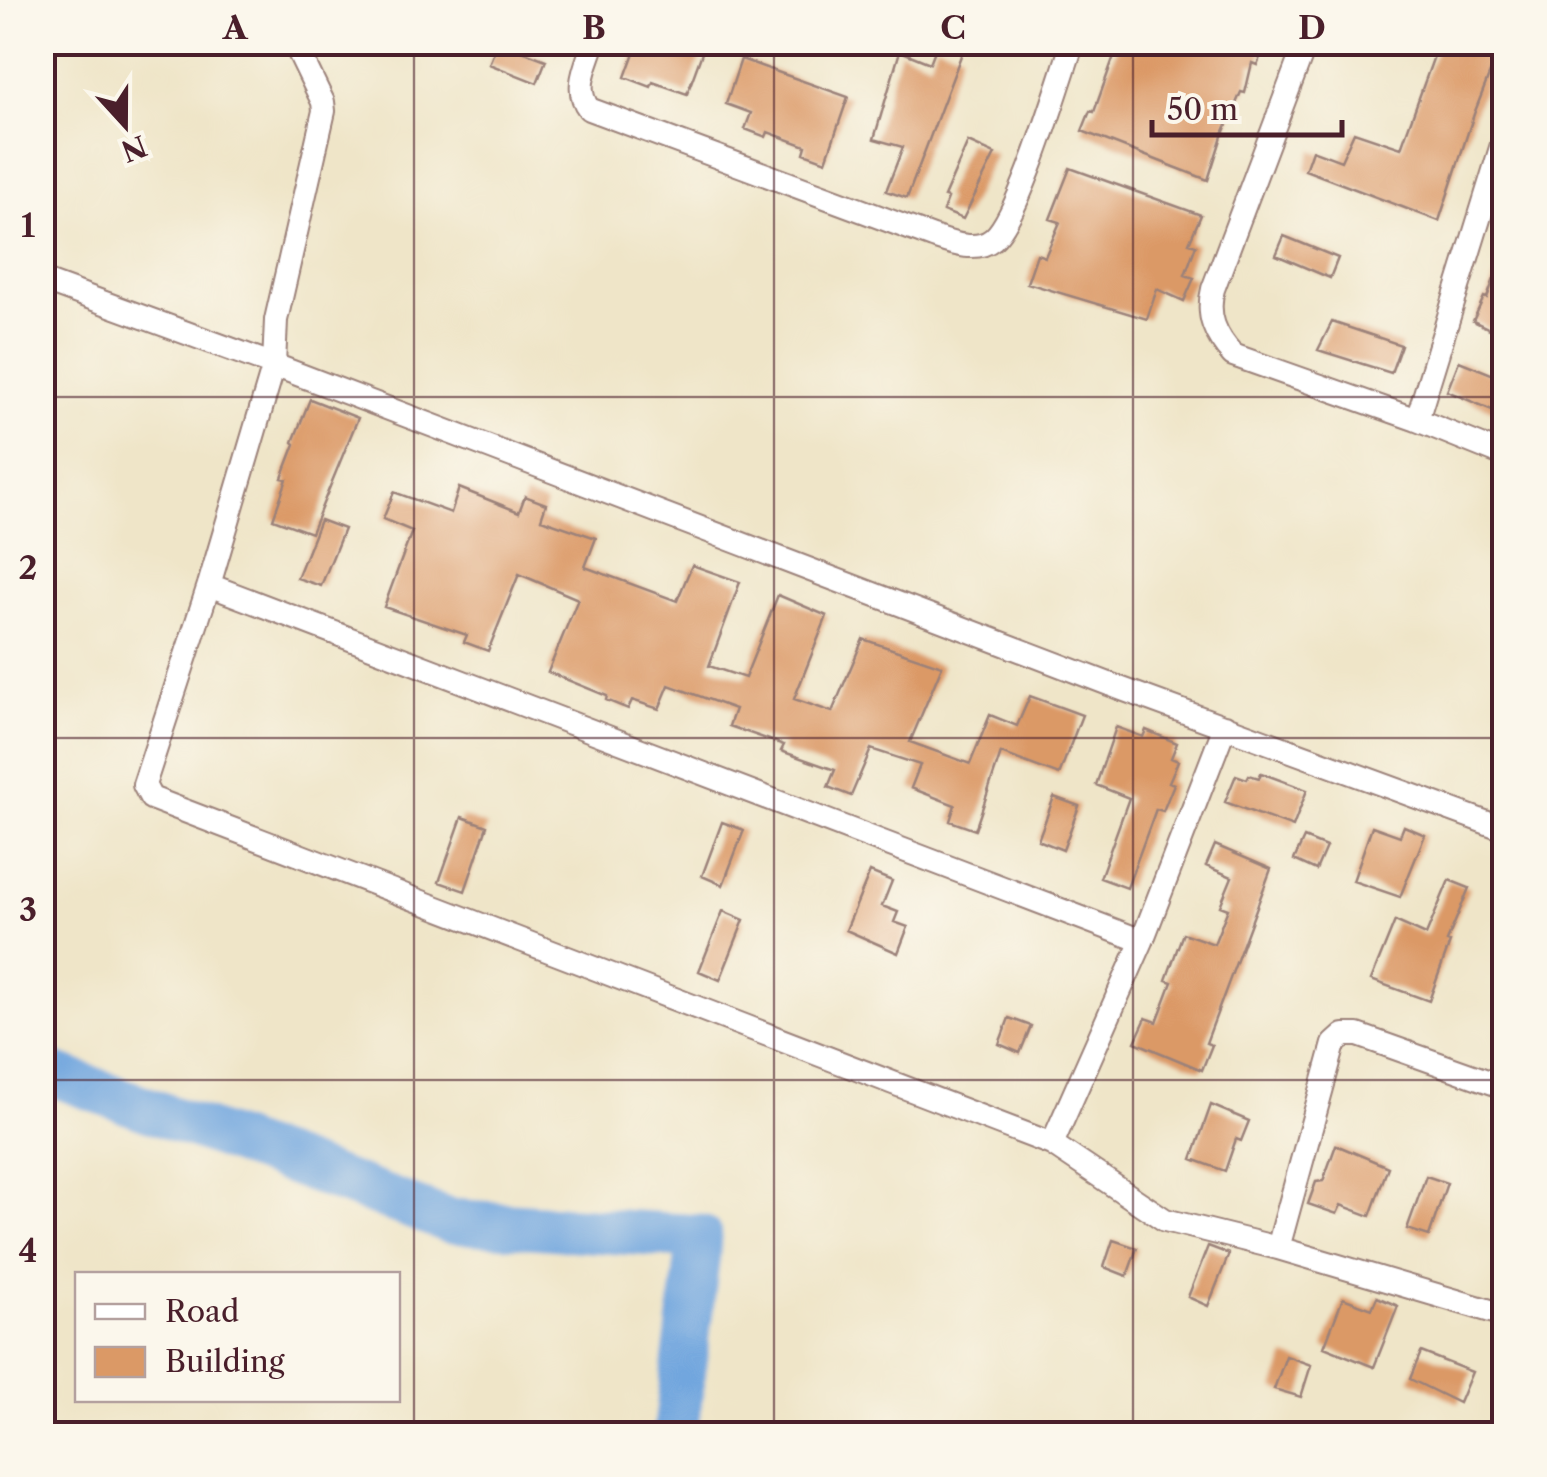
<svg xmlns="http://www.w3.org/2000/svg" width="1547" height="1477" font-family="'Libre Caslon Text',serif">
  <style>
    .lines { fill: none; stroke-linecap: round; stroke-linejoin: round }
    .river { stroke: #71a6de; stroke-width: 45 }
    .building { fill: #db9966 }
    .street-casing { stroke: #9c827a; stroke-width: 26 }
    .street { stroke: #fff; stroke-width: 22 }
    .grid { fill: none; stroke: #4a1f2b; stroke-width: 2.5; stroke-opacity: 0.55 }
    .neatline { fill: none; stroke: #4a1f2b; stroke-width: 4 }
    .grid-label { font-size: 32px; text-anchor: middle; font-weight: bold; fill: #4a1f2b }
  </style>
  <rect width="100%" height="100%" fill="#fbf7ec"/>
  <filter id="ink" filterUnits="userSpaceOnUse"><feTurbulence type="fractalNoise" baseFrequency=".01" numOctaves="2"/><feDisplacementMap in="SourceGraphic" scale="20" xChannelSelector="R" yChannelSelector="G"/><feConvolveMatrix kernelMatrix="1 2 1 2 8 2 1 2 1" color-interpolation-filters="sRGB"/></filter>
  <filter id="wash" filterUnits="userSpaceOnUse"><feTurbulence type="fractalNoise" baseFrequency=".0048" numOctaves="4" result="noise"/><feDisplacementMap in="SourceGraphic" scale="40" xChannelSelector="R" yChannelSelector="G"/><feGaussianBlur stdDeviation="2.25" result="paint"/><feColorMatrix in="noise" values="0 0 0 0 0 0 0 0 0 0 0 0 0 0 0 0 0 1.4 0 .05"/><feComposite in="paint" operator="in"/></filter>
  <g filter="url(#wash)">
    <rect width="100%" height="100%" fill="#efe5c8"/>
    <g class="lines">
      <path class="river" d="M42 1070 449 1221 700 1237 676 1429 680 1434"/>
    </g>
    <g id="blocks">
      <path class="building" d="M498 42 546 60 537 83 489 64Z
        M638 42H706L687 94 653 82 651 87 625 77Z
        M1119 42H1175L1198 51 1202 42H1266L1257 65 1252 63 1245 93 1241 92 1222 136 1208 180 1082 131 1090 111 1094 112Z
        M1439 42H1502L1474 114 1439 221 1305 170 1312 150 1341 161 1354 132 1401 148Z
        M937 45 962 53 907 198 886 191 903 147 874 139 900 51 930 63Z
        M741 59 848 97 826 161 804 153 806 146 768 132 766 137 745 129 751 113 726 104Z
        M968 142 995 154 963 219 943 211 948 198 944 197Z
        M1070 168 1201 215 1189 243 1196 245 1185 275 1194 278 1184 301 1157 289 1147 319 1027 283 1037 254 1045 257 1060 222 1050 219Z
        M1284 236 1338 258 1330 278 1276 255Z
        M1502 257 1504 258V336L1473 321 1484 297 1487 298Z
        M1332 322 1401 345 1391 373 1318 350Z
        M1459 361 1504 379V415L1447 391Z
        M310 399 358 418 311 533 273 519 287 479 282 478 295 444 293 442Z
        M459 488 519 512 525 496 546 504 541 519 596 538 585 567 677 601 692 565 740 582 709 666 745 678 778 595 827 616 794 699 832 712 863 639 942 666 910 742 970 764 990 715 1017 726 1030 696 1082 715 1059 775 1001 753 975 830 950 821 955 805 911 788 920 765 871 749 851 796 828 787 835 770 781 751 784 745 729 726 735 709 669 685 659 709 632 700 628 709 606 700 607 696 548 672 578 599 519 574 488 651 464 642 467 635 384 607 412 531 383 519 394 492 451 513Z
        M320 520 344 529 321 586 297 578Z
        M1116 727 1143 737 1146 730 1177 743 1171 758 1178 761 1169 782 1174 784 1163 811 1156 809 1127 888 1100 878 1129 798 1096 785Z
        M1261 773 1307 790 1293 827 1225 802 1236 775 1247 779 1249 775 1259 778Z
        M1054 797 1079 806 1063 850 1038 840Z
        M462 817 487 826 465 891 439 882Z
        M722 822 744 830 723 885 702 876Z
        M1372 826 1400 836 1404 826 1425 835 1400 897 1353 881Z
        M1304 838 1326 847 1316 870 1294 860Z
        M1215 845 1271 869 1206 1043 1212 1045 1202 1070 1135 1042 1146 1018 1157 1022 1172 982 1166 980 1183 933 1214 944 1228 909 1220 906 1232 877 1206 866Z
        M870 872 892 881 882 906 898 912 894 922 908 927 898 953 846 930Z
        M1449 880 1469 888 1447 941 1450 942 1429 1001 1371 980 1395 921 1426 935Z
        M723 911 744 920 720 980 699 971Z
        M1009 1018 1031 1026 1020 1053 999 1044Z
        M1211 1105 1249 1121 1241 1141 1236 1139 1225 1171 1192 1159Z
        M1336 1145 1388 1167 1370 1216 1341 1205 1337 1214 1308 1204 1316 1182 1323 1181Z
        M1426 1176 1447 1183 1429 1236 1407 1229Z
        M1113 1240 1137 1248 1127 1276 1104 1267Z
        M1208 1246 1229 1254 1208 1306 1188 1297Z
        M1377 1297 1398 1306 1374 1367 1324 1347 1343 1298 1372 1309Z
        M1421 1352 1472 1372 1459 1403 1410 1379Z
        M1286 1356 1311 1365 1301 1397 1274 1389Z"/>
    </g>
  </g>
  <g filter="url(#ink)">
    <use href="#blocks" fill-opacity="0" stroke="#9c827a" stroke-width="2.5"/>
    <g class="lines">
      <defs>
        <path id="street" d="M294 42 323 102 324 111 276 320 274 365 1122 689 1504 829
          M594 42C587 65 573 89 589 109L933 237C951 243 976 253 993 239 1020 216 1059 82 1073 42
          M1306 42 1213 289C1206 316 1215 335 1233 355L1417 420 1504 455
          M42 280 274 365 209 585 144 785 151 798 1052 1144 1165 1220 1278 1248 1504 1315
          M1417 420 1504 138
          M209 585 1142 941 1225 726
          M1052 1144 1142 941
          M1278 1248 1334 1044 1344 1035H1358L1504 1087"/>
      </defs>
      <use href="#street" class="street-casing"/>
      <use href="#street" class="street"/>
    </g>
  </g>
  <path class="grid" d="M414 42V1434M774 42V1434M1133 42V1434M42 397H1504M42 738H1504M42 1080H1504"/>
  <rect width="1547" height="1477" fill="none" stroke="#fbf7ec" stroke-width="110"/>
  <rect x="75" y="1272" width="325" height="130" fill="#fbf7ec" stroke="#b4a19f" stroke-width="2.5"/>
  <rect x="95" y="1304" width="50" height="15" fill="#ffffff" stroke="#b4a19f" stroke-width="2.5"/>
  <text x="165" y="1322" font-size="30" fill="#4a1f2b">Road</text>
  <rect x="95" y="1347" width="50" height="30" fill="#db9966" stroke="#b4a19f" stroke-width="2.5"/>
  <text x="165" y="1372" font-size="30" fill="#4a1f2b">Building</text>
  <g transform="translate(125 125) rotate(159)" stroke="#fbf7ec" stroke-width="8" paint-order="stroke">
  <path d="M0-8L18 38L0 25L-18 38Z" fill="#4a1f2b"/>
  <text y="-15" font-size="28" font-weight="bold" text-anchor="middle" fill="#4a1f2b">N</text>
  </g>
  <path d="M1152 120v15h190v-15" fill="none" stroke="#4a1f2b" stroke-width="5"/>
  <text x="1167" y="120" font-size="30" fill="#4a1f2b" stroke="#fbf7ec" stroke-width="8" paint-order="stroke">50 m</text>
  <rect x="55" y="55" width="1437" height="1367" class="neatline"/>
  <g class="grid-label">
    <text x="235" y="39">A</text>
    <text x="594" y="39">B</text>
    <text x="953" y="39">C</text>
    <text x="1312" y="39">D</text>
    <text x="28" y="237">1</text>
    <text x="28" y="579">2</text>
    <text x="28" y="921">3</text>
    <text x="28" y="1262">4</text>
  </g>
</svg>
